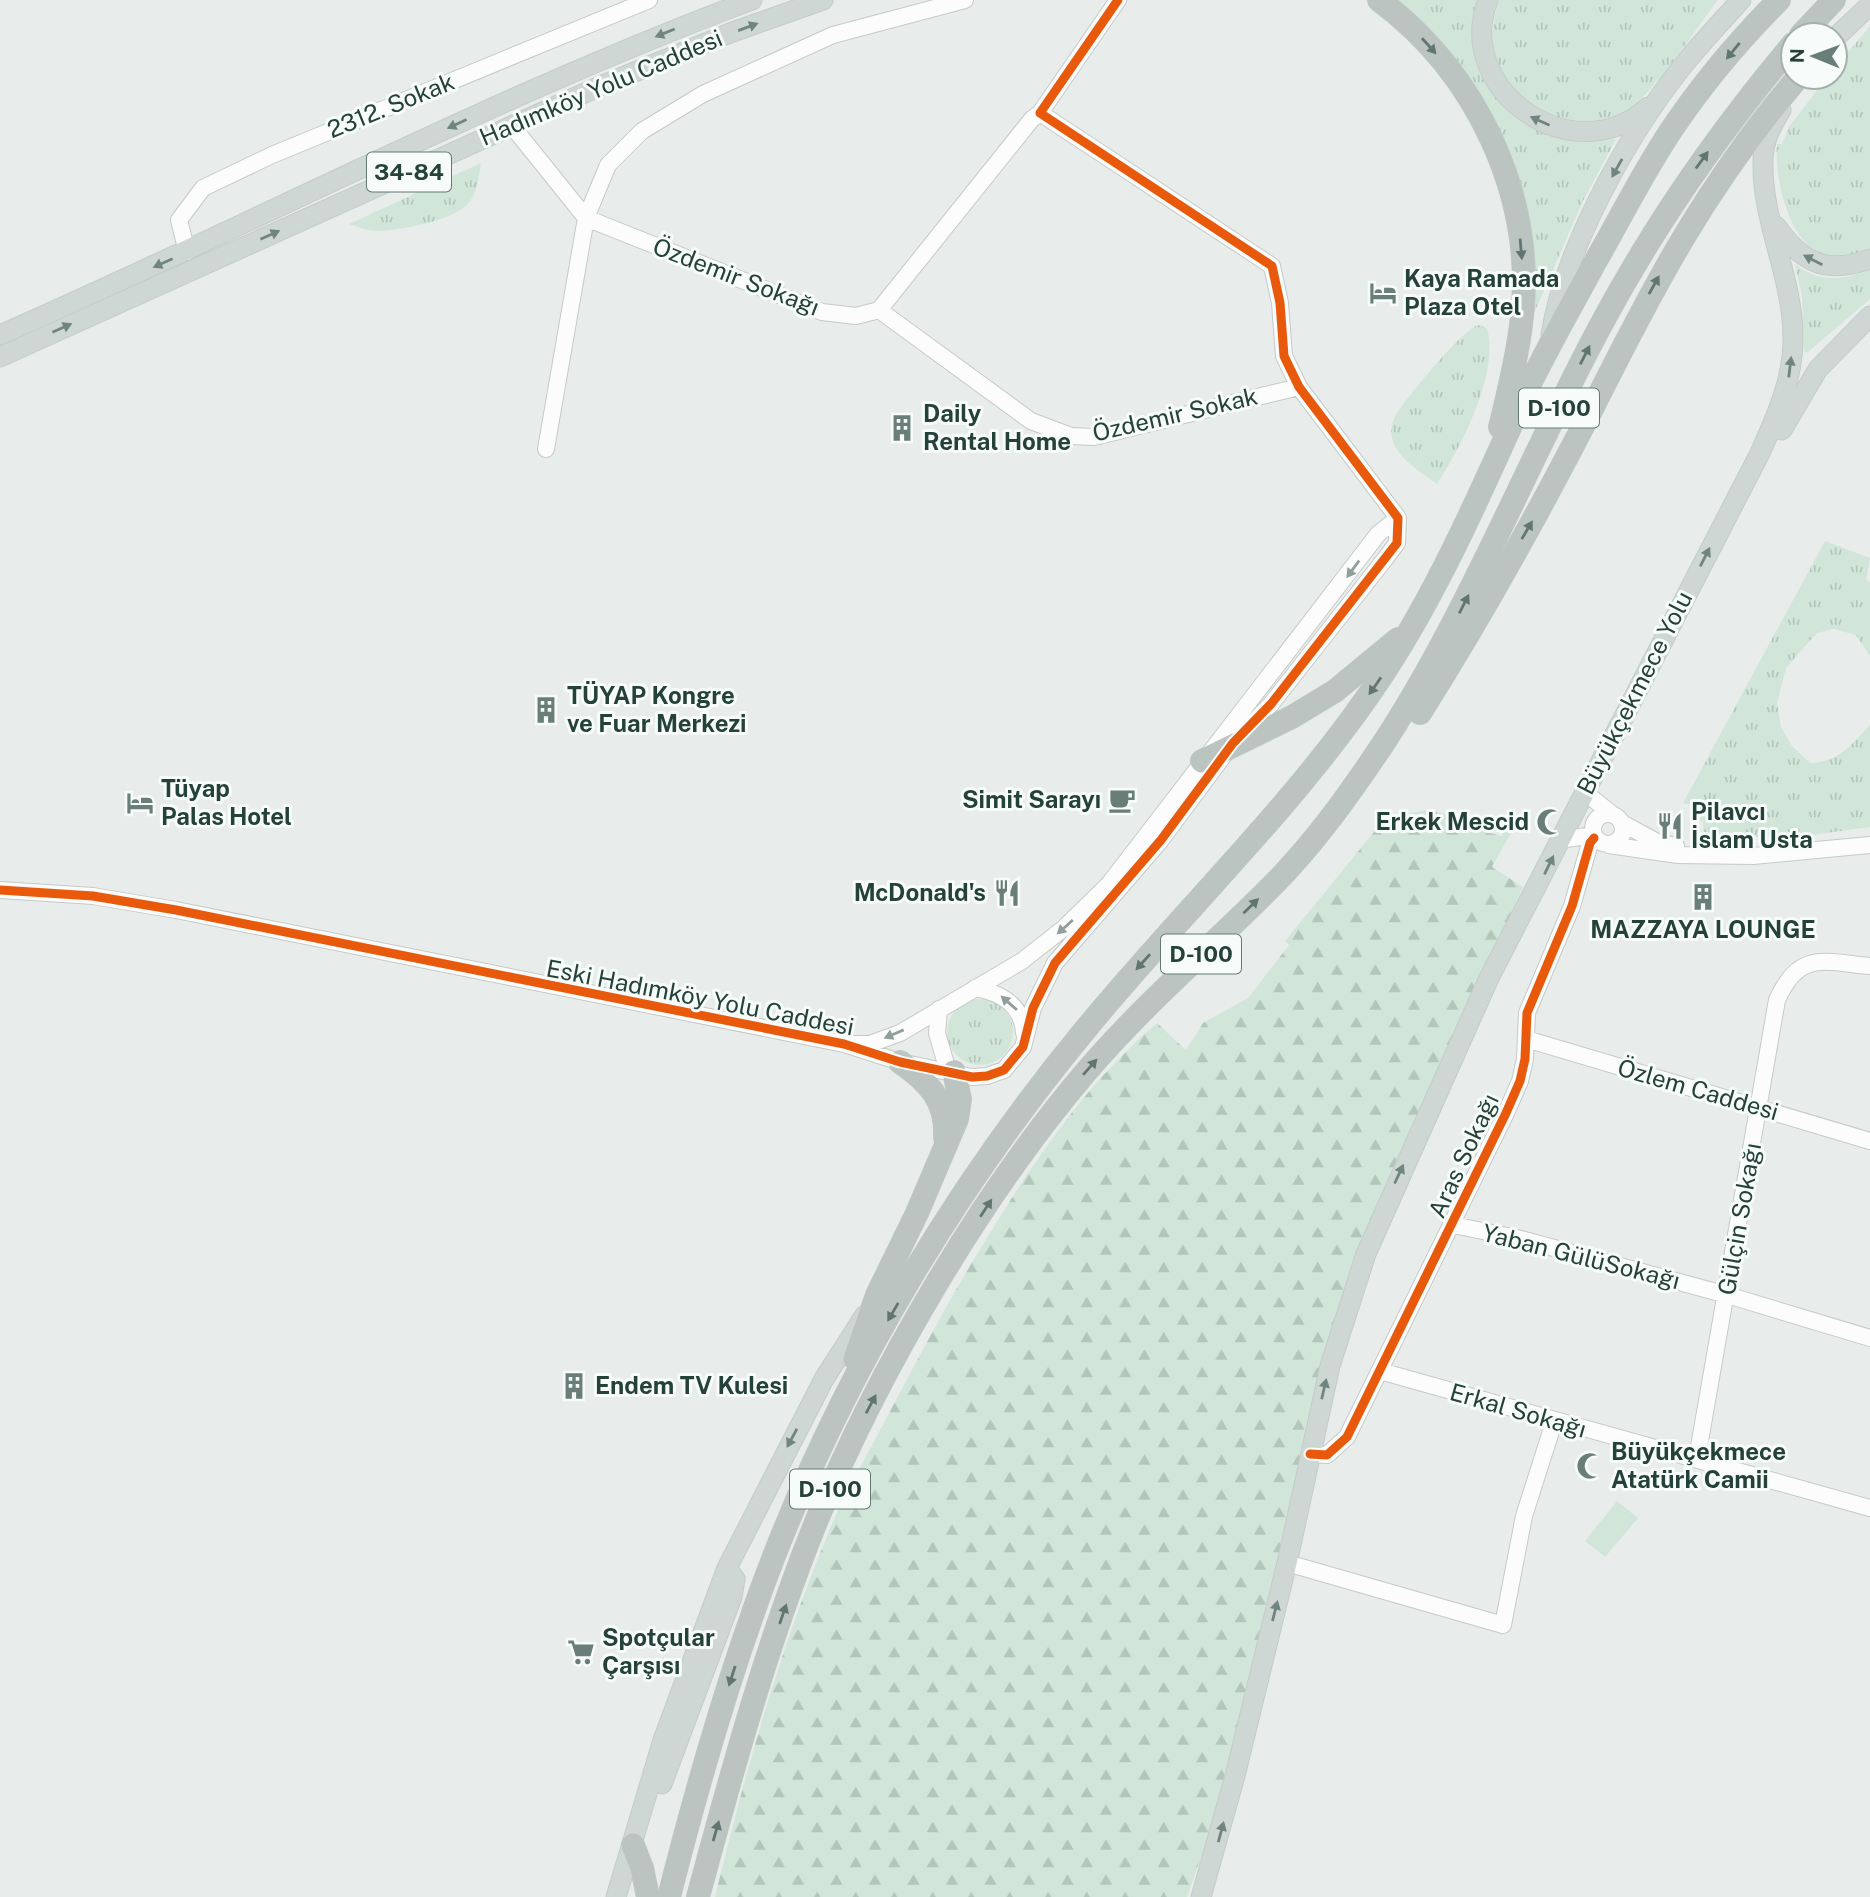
<svg xmlns="http://www.w3.org/2000/svg" width="1870" height="1897" font-family="'Public Sans',sans-serif">
  <style>
    .grass { fill: url(#grass-tufts) }
    .forest { fill: url(#forest-firs) }
    .garden { fill: #d1e6d8 }
    .lines { fill: none; stroke-linecap: round; stroke-linejoin: round }
    .minor-casing { stroke: #c5cac8; stroke-width: 18 }
    .major-casing { stroke: #c3ccc9; stroke-width: 21 }
    .highway-casing { stroke: #c3ccc9; stroke-width: 24 }
    .minor { stroke: #fcfcfc; stroke-width: 16 }
    .major { stroke: #cfd7d5; stroke-width: 19 }
    .highway { stroke: #bcc4c2; stroke-width: 23 }
    .cycleway-casing { stroke: #f7fbf9; stroke-width: 13 }
    .cycleway { stroke: #e8590c; stroke-width: 9 }
    .oneway { fill: #718580 }
    .oneway2 { fill: #617670 }
    .oneway3 { fill: #909f9b }
    .labels { text-anchor: middle; stroke-width: 6; stroke-linejoin: round; paint-order: stroke }
    .shield { fill: #f7fbf9; stroke: #637a73; stroke-width: 2 }
    .shield-label { font-size: 23px; font-weight: bold; fill: #24423a }
    .street-label { font-size: 24px; fill: #24423a; stroke: #f7fbf9 }
    .poi-label { font-size: 24px; font-weight: bold; fill: #24423a; stroke: #f7fbf9; text-anchor: start }
  </style>
  <defs>
    <pattern id="grass-tufts" width="24" height="20" patternUnits="userSpaceOnUse" patternTransform="scale(1.75)"><rect width="24" height="20" fill="#d1e6d8"/><path d="M3 7l-1-3M5 7V3M7 7l1-3M15 17l-1-3M17 17v-4M19 17l1-3" fill="none" stroke="#b3c6ba"/></pattern>
    <pattern id="forest-firs" width="22" height="20" patternUnits="userSpaceOnUse" patternTransform="scale(1.75)"><rect width="22" height="20" fill="#d1e6d8"/><path d="M5 1l3.5 6h-7zM16 11l3.5 6h-7z" fill="#b3c6ba"/></pattern>
  </defs>
  <rect width="100%" height="100%" fill="#e8edeb"/>
  <path class="grass" d="M1392 0H1480L1489 86 1507 109 1529 126 1550 135 1616 139 1582 203 1532 318 1497 128C1475 74 1437 36 1392 0Z
    M1499 0H1718C1698 26 1654 93 1630 108 1582 139 1507 112 1494 53 1490 35 1494 17 1499 0Z
    M1870 26V250C1802 290 1773 193 1777 144H1782L1789 127 1827 77H1835V68Z
    M481 163C479 177 477 193 468 204 453 221 397 231 375 231 366 230 358 227 349 224Z
    M1795 264C1818 283 1844 280 1870 270V299L1807 353 1804 351 1802 296Z
    M1478 325 1487 328C1500 373 1461 447 1437 484 1421 472 1397 459 1392 438 1390 430 1392 420 1397 413 1409 395 1461 331 1478 325Z
    M1825 541 1870 558 1866 580 1870 582V656L1856 635 1834 629 1817 633 1786 668 1777 703 1781 727 1792 746 1810 763C1839 762 1851 745 1870 725V827L1797 837H1704L1703 821 1690 819 1691 805 1683 803Z
    M947 1032a33 33 0 1 1 66 0a33 33 0 1 1-66 0Z"/>
  <path class="forest" d="M1429 810 1470 820V828L1502 836 1508 819 1517 822 1492 867 1523 887 1376 1210 1274 1588 1222 1798 1187 1897H715C745 1772 780 1648 830 1529 845 1492 866 1457 885 1421 916 1362 947 1303 982 1246 1032 1164 1084 1085 1157 1023L1186 1050 1203 1023 1248 998 1289 945 1285 941 1378 827 1390 816Z"/>
  <path class="garden" d="M1617 1501 1638 1518 1605 1557 1585 1541Z"/>
  <g class="lines">
    <defs>
      <path id="minor" d="M1118 0 1040 113 1272 266 1280 303 1284 356 1299 387 1398 518
        M512 126 586 218 822 312 856 316 879 310 1032 119 1040 113
        M187 252 179 220 203 188 272 155 649 0
        M879 310 1031 421 1071 436 1094 437 1299 387
        M546 449 586 218 608 165 642 131 703 94 833 35 965 0
        M1583 791 1612 814
        M1593 829a15 15 0 1 1 30 0a15 15 0 1 1-30 0Z
        M1622 823 1657 842 1676 846
        M1560 840 1593 835
        M1609 845 1678 855 1753 856 1870 845
        M0 890 93 896 176 910 844 1044 900 1062 972 1077 987 1076 1004 1070 1023 1047 1033 1008 1055 963 1161 840 1233 743 1271 704 1385 559 1397 543 1398 518
        M975 988C1001 993 1022 1004 1024 1033
        M939 1009 937 1033 948 1071
        M1526 1039 1870 1141
        M853 1044H870L900 1033 1022 961 1064 928 1109 884 1378 534 1398 518
        M1453 1225 1517 1238 1727 1295 1870 1338
        M1380 1371 1870 1508
        M1310 1454 1327 1455 1347 1437 1506 1113 1520 1081 1525 1059 1527 1013 1572 906 1590 843 1594 838
        M1697 1458 1777 1000C1799 950 1824 962 1870 966
        M1287 1563 1503 1625 1524 1516 1554 1422"/>
      <path id="major" d="M1488 0C1453 92 1575 174 1648 107
        M1835 38 1870 5
        M1776 226C1802 263 1826 275 1870 259
        M0 335C251 225 495 96 752 0
        M1551 335C1564 250 1627 136 1681 68 1700 44 1721 22 1741 0
        M0 357 598 87 730 33 823 0
        M1782 430 1818 369 1870 316
        M662 1784 732 1597 735 1579 727 1568
        M616 1897 663 1740 727 1568 824 1379 865 1315
        M1201 1897 1235 1776 1287 1563 1330 1366 1366 1254 1489 978 1760 453C1776 417 1793 380 1793 340 1794 279 1761 221 1763 160 1763 141 1772 125 1781 110"/>
      <path id="highway" d="M1379 0C1476 72 1535 195 1522 317 1518 354 1509 391 1500 427
        M1801 35 1834 0
        M1420 713C1482 615 1539 512 1592 409 1653 287 1706 186 1795 81
        M1202 761 1292 717 1335 691 1398 639
        M900 1062C929 1082 947 1101 945 1138
        M855 1359 877 1295 917 1213 957 1119 960 1099 954 1072
        M633 1845 642 1868 648 1897
        M669 1897C698 1782 731 1667 774 1556 848 1367 956 1186 1085 1030 1183 910 1300 801 1385 671 1442 583 1483 487 1526 392 1547 348 1571 307 1594 264 1620 219 1643 172 1672 129 1703 83 1740 39 1779 0
        M698 1897C732 1771 767 1643 816 1522 878 1371 980 1197 1085 1073 1142 1006 1209 949 1271 887 1315 843 1351 792 1385 741 1471 608 1527 462 1602 323 1655 224 1720 131 1793 44"/>
    </defs>
    <use href="#minor" class="minor-casing"/>
    <use href="#major" class="major-casing"/>
    <use href="#highway" class="highway-casing"/>
    <use href="#minor" class="minor"/>
    <use href="#major" class="major"/>
    <use href="#highway" class="highway"/>
    <defs>
      <path id="cycleway" d="M0 890 93 896 176 910 844 1044 900 1062 972 1077 987 1076 1004 1070 1023 1047 1033 1008 1055 963 1161 840 1233 743 1271 704 1397 543 1398 518 1299 387 1284 356 1280 303 1272 266 1040 113 1118 0
        M1310 1454 1327 1455 1347 1437 1506 1113 1520 1081 1525 1059 1527 1013 1572 906 1590 843 1594 838"/>
    </defs>
    <use href="#cycleway" class="cycleway-casing"/>
    <use href="#cycleway" class="cycleway"/>
  </g>
  <defs><path id="oneway-solid" d="M-6-.8H1V-3.2L6.5 0L1 3.2V.8H-6Z" transform="scale(1.75)"/></defs>
  <g class="oneway">
    <use href="#oneway-solid" transform="translate(748 27) rotate(-20)"/>
    <use href="#oneway-solid" transform="translate(665 33) rotate(158)"/>
    <use href="#oneway-solid" transform="translate(1540 121) rotate(-156)"/>
    <use href="#oneway-solid" transform="translate(457 124) rotate(155)"/>
    <use href="#oneway-solid" transform="translate(1617 168) rotate(119)"/>
    <use href="#oneway-solid" transform="translate(270 235) rotate(-24)"/>
    <use href="#oneway-solid" transform="translate(1813 260) rotate(-153)"/>
    <use href="#oneway-solid" transform="translate(163 263) rotate(156)"/>
    <use href="#oneway-solid" transform="translate(62 328) rotate(-24)"/>
    <use href="#oneway-solid" transform="translate(1790 367) rotate(-83)"/>
    <use href="#oneway-solid" transform="translate(1705 557) rotate(-63)"/>
    <use href="#oneway-solid" transform="translate(1549 865) rotate(-64)"/>
    <use href="#oneway-solid" transform="translate(1399 1174) rotate(-65)"/>
    <use href="#oneway-solid" transform="translate(1324 1389) rotate(-77)"/>
    <use href="#oneway-solid" transform="translate(792 1438) rotate(118)"/>
    <use href="#oneway-solid" transform="translate(1275 1611) rotate(-76)"/>
    <use href="#oneway-solid" transform="translate(1221 1832) rotate(-75)"/>
  </g>
  <g class="oneway2">
    <use href="#oneway-solid" transform="translate(1429 46) rotate(48)"/>
    <use href="#oneway-solid" transform="translate(1733 51) rotate(129)"/>
    <use href="#oneway-solid" transform="translate(1702 160) rotate(-54)"/>
    <use href="#oneway-solid" transform="translate(1521 249) rotate(85)"/>
    <use href="#oneway-solid" transform="translate(1654 285) rotate(-61)"/>
    <use href="#oneway-solid" transform="translate(1585 355) rotate(-63)"/>
    <use href="#oneway-solid" transform="translate(1527 530) rotate(-60)"/>
    <use href="#oneway-solid" transform="translate(1464 604) rotate(-63)"/>
    <use href="#oneway-solid" transform="translate(1375 686) rotate(125)"/>
    <use href="#oneway-solid" transform="translate(1251 906) rotate(-44)"/>
    <use href="#oneway-solid" transform="translate(1143 962) rotate(132)"/>
    <use href="#oneway-solid" transform="translate(1090 1067) rotate(-49)"/>
    <use href="#oneway-solid" transform="translate(986 1208) rotate(-57)"/>
    <use href="#oneway-solid" transform="translate(893 1312) rotate(120)"/>
    <use href="#oneway-solid" transform="translate(871 1404) rotate(-62)"/>
    <use href="#oneway-solid" transform="translate(783 1614) rotate(-71)"/>
    <use href="#oneway-solid" transform="translate(732 1676) rotate(108)"/>
    <use href="#oneway-solid" transform="translate(716 1831) rotate(-74)"/>
  </g>
  <g class="oneway3">
    <use href="#oneway-solid" transform="translate(1353 569) rotate(126)"/>
    <use href="#oneway-solid" transform="translate(1065 927) rotate(138)"/>
    <use href="#oneway-solid" transform="translate(1009 1003) rotate(-139)"/>
    <use href="#oneway-solid" transform="translate(894 1034) rotate(157)"/>
  </g>
  <defs>
    <symbol id="hotel-bare" viewBox="-9 -9 18 18"><path d="M-6-4.5h1.5V1H6V5H4.5V3h-9V5H-6ZM-4 0a1.8 1.8 0 1 1 3.6 0ZM.5 0V-2.5h3Q6-2.5 6 0Z" fill="#697e78" stroke="#f7fbf9" stroke-width="2.5" paint-order="stroke"/></symbol>
    <symbol id="building-bare" viewBox="-9 -9 18 18"><path d="M-4-6H4V6H1V3H-1V6H-4ZM-2.5-4.3h1.7v1.8h-1.7ZM.8-4.3h1.7v1.8H.8ZM-2.5-1h1.7V.8h-1.7ZM.8-1h1.7V.8H.8Z" fill="#697e78" stroke="#f7fbf9" stroke-width="2.5" paint-order="stroke"/></symbol>
    <symbol id="cafe-bare" viewBox="-9 -9 18 18"><path d="M-5.5-4.5H6V0H3Q3 3.5 0 3.5H-2.5Q-5.5 3.5-5.5 0ZM3-3.2v2h1.7v-2ZM-6 4.5H4V6H-6Z" fill="#697e78" stroke="#f7fbf9" stroke-width="2.5" paint-order="stroke"/></symbol>
    <symbol id="mosque-bare" viewBox="-9 -9 18 18"><path d="M3.5-4.9A6 6 0 1 0 3.5 4.9A5 5 0 1 1 3.5-4.9Z" fill="#697e78" stroke="#f7fbf9" stroke-width="2.5" paint-order="stroke"/></symbol>
    <symbol id="restaurant-bare" viewBox="-9 -9 18 18"><path d="M-5-6h1v4h1v-4h1v4h1v-4h1v5L-1.5 .5V6h-2V.5L-5-1ZM5-6V6H3V1.5H1.5Q1.5-4 5-6Z" fill="#697e78" stroke="#f7fbf9" stroke-width="2.5" paint-order="stroke"/></symbol>
    <symbol id="supermarket-bare" viewBox="-9 -9 18 18"><path d="M-6-5.5h2.5l.6 2H6L4.5 2H-2.5L-4.4-4H-6ZM-1.5 3.2a1.3 1.3 0 1 0 .1 0ZM3 3.2a1.3 1.3 0 1 0 .1 0Z" fill="#697e78" stroke="#f7fbf9" stroke-width="2.5" paint-order="stroke"/></symbol>
  </defs>
  <g fill-rule="evenodd">
    <use href="#hotel-bare" x="1364" y="274" width="38" height="38"/>
    <use href="#building-bare" x="883" y="409" width="38" height="38"/>
    <use href="#building-bare" x="527" y="691" width="38" height="38"/>
    <use href="#cafe-bare" x="1103" y="781" width="38" height="38"/>
    <use href="#hotel-bare" x="121" y="784" width="38" height="38"/>
    <use href="#mosque-bare" x="1531" y="803" width="38" height="38"/>
    <use href="#restaurant-bare" x="1651" y="807" width="38" height="38"/>
    <use href="#restaurant-bare" x="988" y="874" width="38" height="38"/>
    <use href="#building-bare" x="1684" y="878" width="38" height="38"/>
    <use href="#building-bare" x="555" y="1367" width="38" height="38"/>
    <use href="#mosque-bare" x="1571" y="1447" width="38" height="38"/>
    <use href="#supermarket-bare" x="562" y="1633" width="38" height="38"/>
  </g>
  <g class="labels">
    <g class="shield">
      <rect x="367" y="152.5" width="84" height="39" rx="5"/>
      <rect x="1519" y="388.5" width="80" height="39" rx="5"/>
      <rect x="1161" y="934.5" width="80" height="39" rx="5"/>
      <rect x="790" y="1469.5" width="80" height="39" rx="5"/>
    </g>
    <g class="shield-label">
      <text x="409" y="180">34-84</text>
      <text x="1559" y="416">D-100</text>
      <text x="1201" y="962">D-100</text>
      <text x="830" y="1497">D-100</text>
    </g>
    <g class="street-label">
      <text transform="translate(601 88) rotate(-23)" y="8">Hadımköy Yolu Caddesi</text>
      <text transform="translate(391 106) rotate(-22)" y="8">2312. Sokak</text>
      <text transform="translate(736 277) rotate(21)" y="8">Özdemir Sokağı</text>
      <text transform="translate(1175 415) rotate(-13)" y="8">Özdemir Sokak</text>
      <text transform="translate(1635 693) rotate(-63)" y="8">Büyükçekmece Yolu</text>
      <text transform="translate(700 998) rotate(11)" y="8">Eski Hadımköy Yolu Caddesi</text>
      <text transform="translate(1698 1090) rotate(16)" y="8">Özlem Caddesi</text>
      <text transform="translate(1464 1156) rotate(-65)" y="8">Aras Sokağı</text>
      <text transform="translate(1740 1219) rotate(-80)" y="8">Gülçin Sokağı</text>
      <text transform="translate(1581 1257) rotate(14)" y="8">Yaban GülüSokağı</text>
      <text transform="translate(1518 1411) rotate(16)" y="8">Erkal Sokağı</text>
    </g>
    <g class="poi-label">
      <text x="1404" y="287">Kaya Ramada<tspan x="1404" dy="28">Plaza Otel</tspan></text>
      <text x="923" y="422">Daily<tspan x="923" dy="28">Rental Home</tspan></text>
      <text x="567" y="704">TÜYAP Kongre<tspan x="567" dy="28">ve Fuar Merkezi</tspan></text>
      <text x="161" y="797">Tüyap<tspan x="161" dy="28">Palas Hotel</tspan></text>
      <text x="1101" y="808" text-anchor="end">Simit Sarayı</text>
      <text x="1691" y="820">Pilavcı<tspan x="1691" dy="28">İslam Usta</tspan></text>
      <text x="1529" y="830" text-anchor="end">Erkek Mescid</text>
      <text x="986" y="901" text-anchor="end">McDonald's</text>
      <text x="1703" y="938" text-anchor="middle">MAZZAYA LOUNGE</text>
      <text x="595" y="1394">Endem TV Kulesi</text>
      <text x="1611" y="1460">Büyükçekmece<tspan x="1611" dy="28">Atatürk Camii</tspan></text>
      <text x="602" y="1646">Spotçular<tspan x="602" dy="28">Çarşısı</tspan></text>
    </g>
  </g>
  <g transform="translate(1814 56) rotate(271)"><circle r="33" fill="#f7fbf9" stroke="#a3b1ad" stroke-width="2"/>
  <path d="M0-5L12 26L0 18L-12 26Z" fill="#697e78"/>
  <text y="-10" font-size="19" font-weight="bold" text-anchor="middle" fill="#24423a">N</text>
  </g>
</svg>
